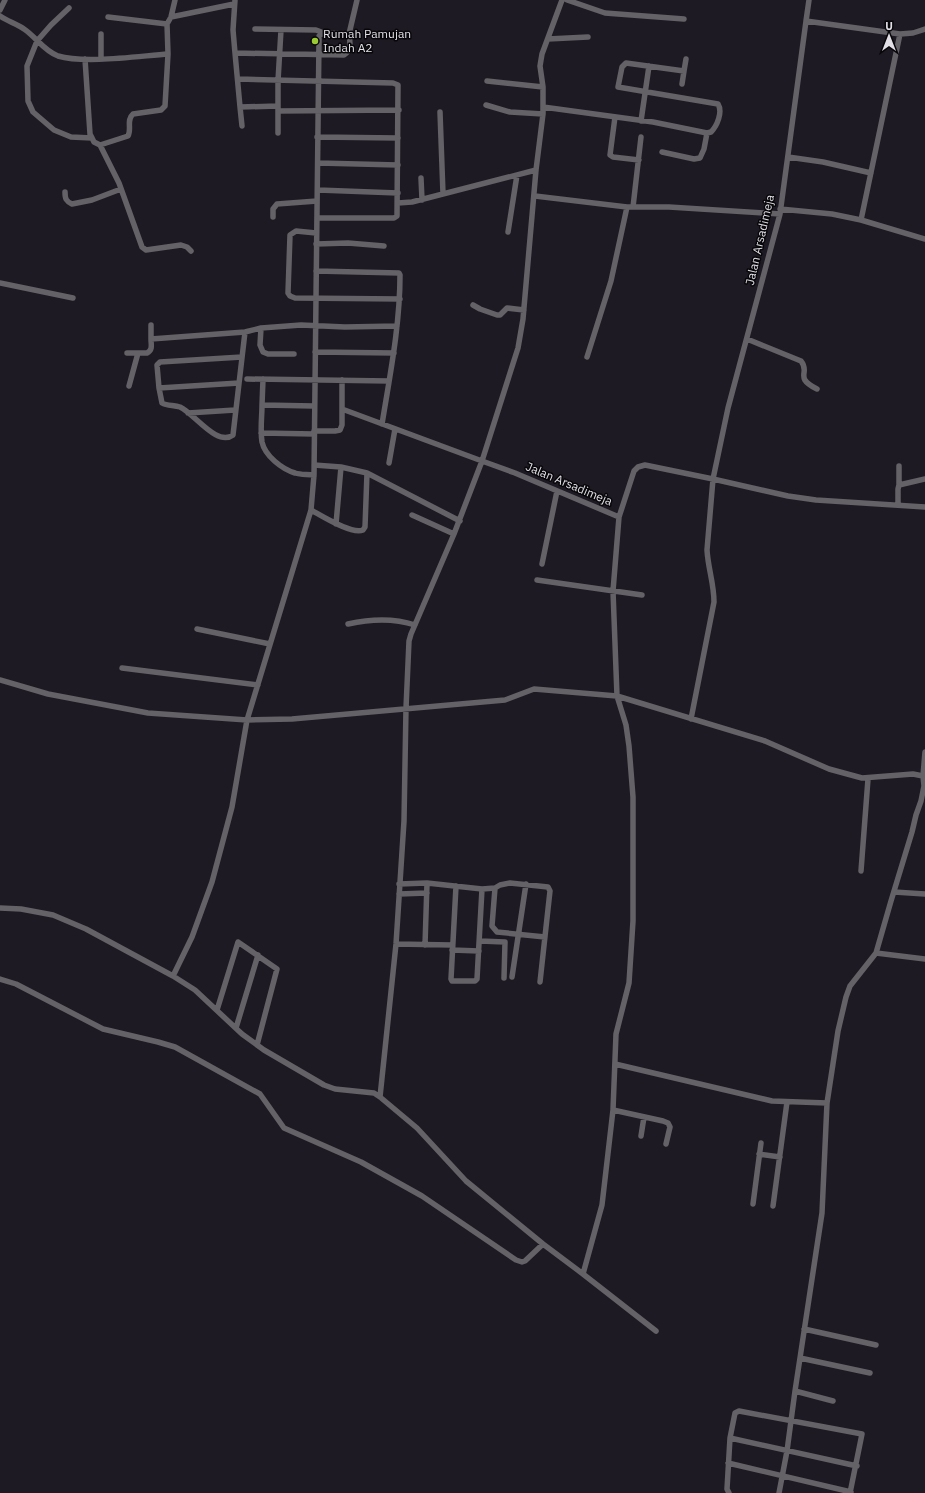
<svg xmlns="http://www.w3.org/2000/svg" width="925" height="1493" font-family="'IBM Plex Sans',sans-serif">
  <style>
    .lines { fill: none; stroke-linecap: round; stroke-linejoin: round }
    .minor { stroke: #646267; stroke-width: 5.5 }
    .poi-dot { fill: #9bcb33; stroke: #070609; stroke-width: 1.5 }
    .labels { text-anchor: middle; stroke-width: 3; stroke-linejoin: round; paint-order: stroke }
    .poi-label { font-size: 12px; fill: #e2dfe6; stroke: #070609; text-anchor: start }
    .street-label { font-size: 12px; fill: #e2dfe6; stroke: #070609 }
  </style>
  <rect width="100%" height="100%" fill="#1e1a23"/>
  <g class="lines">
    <path class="minor" d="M235 0 233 30 235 53
      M562 0 542 54 540 66 543 87V114L536 170 523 319 518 348 482 461 515 473 619 517
      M567 0 605 13 684 19
      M69 8 51 25 37 41 27 66 28 101 33 112 54 130 71 137 92 138
      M0 10 5 0
      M0 16C7 21 17 24 24 29 36 37 44 51 58 56 85 64 139 56 168 54L167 24 171 17 175 0
      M108 17 167 24
      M171 17 234 4
      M806 21 809 0
      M255 29 316 30 324 33
      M548 39 588 37
      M85 59 90 134 94 142 100 145 119 183 142 247 146 250 181 245 187 247 191 251
      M101 59V34
      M238 79 393 83 398 85 397 216 394 218H317
      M487 81 543 87
      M682 84 684 71
      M486 105 510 112 543 114
      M278 106 240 107 235 53 344 55C352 50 350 42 349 34
      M240 107 242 126
      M543 107 653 122 707 133 711 132C717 126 723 112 718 104L618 87 622 67 626 63 684 71 686 59
      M278 111 399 110
      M440 112 443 194
      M615 117 610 155 613 157 639 160
      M641 121 649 66
      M278 133V81L281 30
      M317 137 398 138
      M100 145 128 136C132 129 126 120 133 114L161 110 165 106 168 54
      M662 152 694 159 700 158 704 149 707 133
      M788 157 823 162 871 173
      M318 163 398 165
      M421 178 422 200
      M318 190 398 193
      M65 192C65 199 66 201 72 204L92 200 121 189
      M535 196 627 207H669L780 214
      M398 203 412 202 536 170
      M633 207 641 137
      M780 209 832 214 861 220 925 239
      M273 217V209L277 204 317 201
      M861 220 900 34
      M508 232 517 175
      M316 233 296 231 290 235 288 293 290 296 295 298 400 299
      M316 244 348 243 384 246
      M316 271 399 273 400 275C400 325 390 375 382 424
      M0 283 73 298
      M473 305 480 309 497 315H500L507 308 524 310
      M151 325V339
      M261 328 260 345 263 352 268 354H294
      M747 339 801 361C811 373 793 377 817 389
      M315 352 394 353
      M127 353H147C153 350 151 345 151 339L245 332 261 328 301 325 345 327 397 326
      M587 357 611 281 627 207
      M247 379 389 381
      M263 379 262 405 314 406
      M342 380V409
      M239 383 159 388 157 365 160 362 242 357
      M129 386 138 353
      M159 388 162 403C167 406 174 405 180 407 195 414 217 447 233 435L245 332
      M262 405C262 417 260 430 262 442 265 456 282 469 295 473 301 475 307 474 314 475
      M188 413 235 410
      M314 431H335L340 430 342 425V409L482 461 454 534 411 634 409 641 406 708 404 821 396 944 380 1097
      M261 433 314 434
      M389 463 395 429
      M314 465 341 467 336 524
      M899 466V485
      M367 473 460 521
      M898 505V489L899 485 925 479
      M311 510C322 516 352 535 363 530L365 527 367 473 341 467
      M412 515 454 534
      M542 564 557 491
      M537 580 642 595
      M348 624C370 619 394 618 415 625
      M197 629 270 644
      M122 668 258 685
      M0 680 48 694 148 713 247 720 292 719 505 700 534 689 617 696 626 725 629 746 633 797V921L629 983 616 1034 613 1110 602 1205 583 1274 543 1244 466 1181 417 1128 380 1097 374 1093 335 1089 324 1085 264 1050 242 1034 195 990 173 976 86 929 53 915 21 909 0 908
      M691 719 714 602C714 584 708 568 707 550L713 479 728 408 780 214 806 21 900 34 913 33 925 29
      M923 776 925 752
      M861 871 868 779
      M399 884 427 883 482 889 495 888 500 885 510 883 548 887 550 891 549 900 540 982
      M456 886 451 979 452 981H475L477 979 482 889
      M495 888 492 926 497 932 545 937
      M894 892 925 894
      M399 894 427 893
      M480 941 505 942 504 978
      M396 944 452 945
      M425 945 427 883
      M452 950 479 951
      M876 953 925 959
      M173 976 192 937 212 882 232 807 247 720 311 510 314 475 316 298 319 40V36L324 33 349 34 357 0
      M512 977 526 884
      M0 979 16 984 103 1029 158 1042 175 1047 260 1094 284 1128 361 1162 422 1196 516 1260 522 1262 525 1261 543 1244
      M217 1010 238 942 277 969 257 1045
      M236 1028 258 955
      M615 1064 772 1101 827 1103
      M613 1110 663 1121 668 1123 670 1127 666 1144
      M641 1136 644 1117
      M759 1154 780 1157
      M753 1204 761 1143
      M773 1206 787 1102
      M583 1274 656 1331
      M804 1329 876 1345
      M800 1358 870 1373
      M795 1391 833 1401
      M730 1438 857 1466
      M728 1463 851 1492
      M729 1493 727 1489 730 1438 735 1413 739 1411 862 1434 850 1493
      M779 1493 787 1451 795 1391 822 1213 827 1103 838 1031 846 997 850 986 876 953 891 901 912 832 916 815 921 801 924 786 923 776 913 774 862 778 829 769 765 741 617 696 613 591 619 517 634 471 638 467 645 465 713 479 788 496 816 500 925 507"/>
  </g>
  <circle class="poi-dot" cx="315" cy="41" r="4"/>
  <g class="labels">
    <g class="poi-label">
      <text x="323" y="38">Rumah Pamujan<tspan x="323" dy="14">Indah A2</tspan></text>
    </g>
    <g class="street-label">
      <text transform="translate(760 240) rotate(-77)" y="4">Jalan Arsadimeja</text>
      <text transform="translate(569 484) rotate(23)" y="4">Jalan Arsadimeja</text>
    </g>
  </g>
  <g transform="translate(889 36)" stroke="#070609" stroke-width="3" paint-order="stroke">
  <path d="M0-3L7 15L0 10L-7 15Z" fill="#e2dfe6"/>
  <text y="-6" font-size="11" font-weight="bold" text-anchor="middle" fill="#e2dfe6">U</text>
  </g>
</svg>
